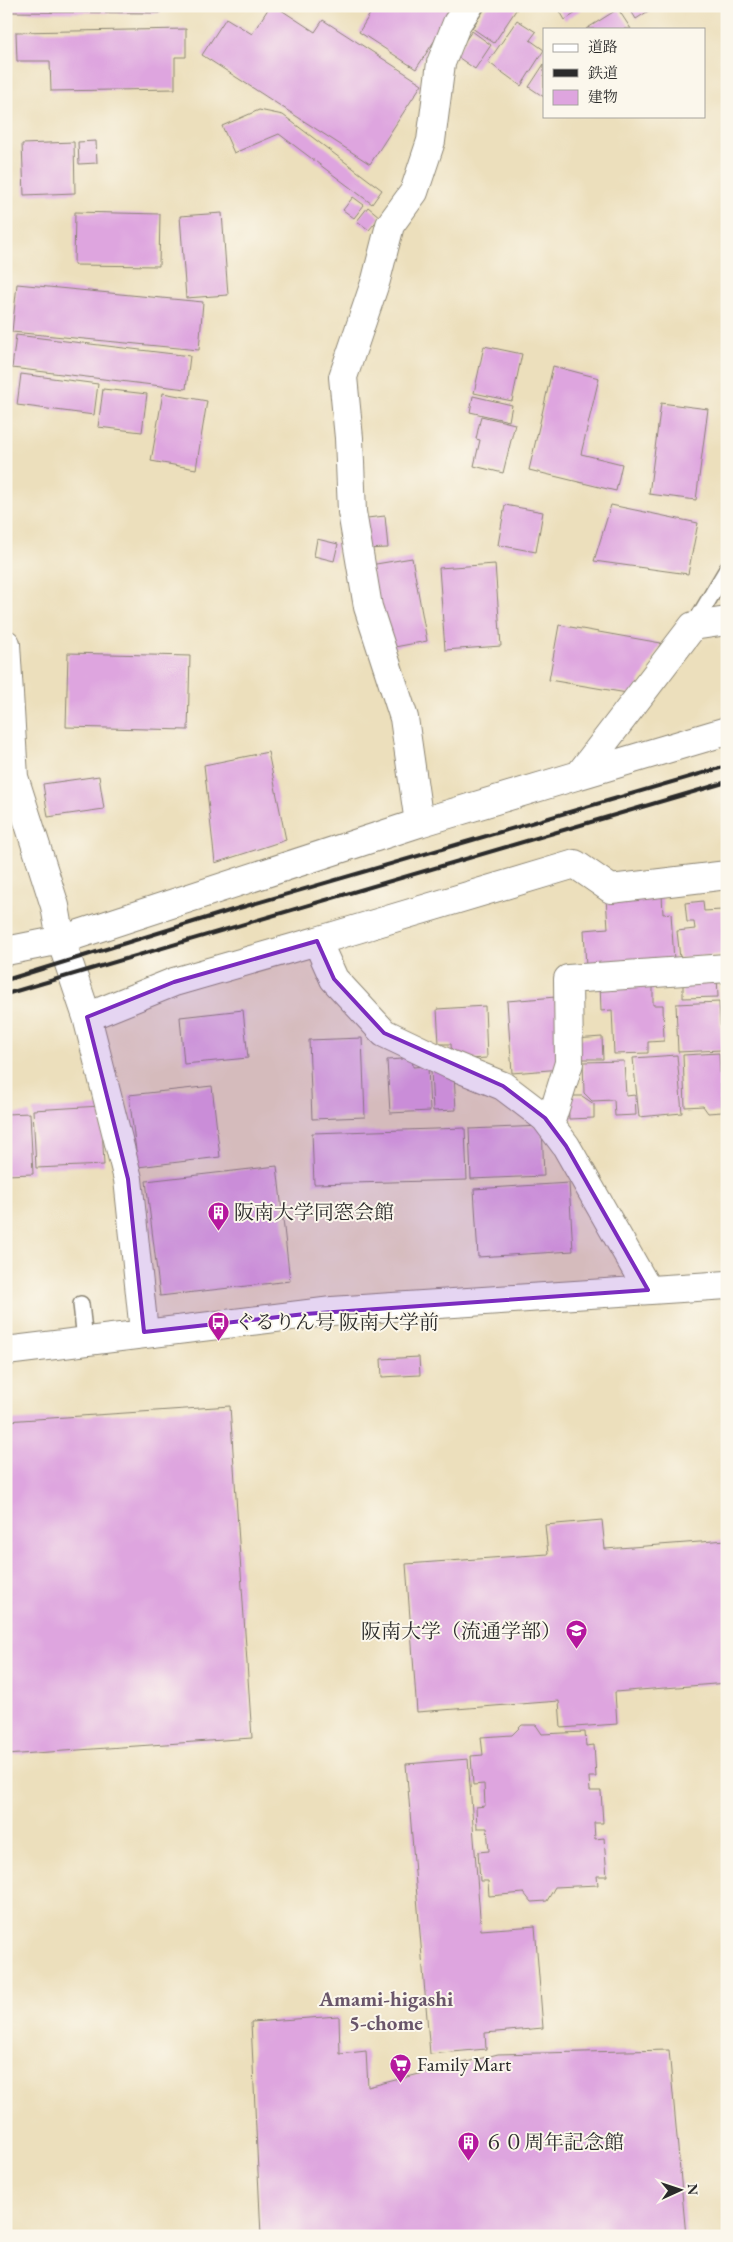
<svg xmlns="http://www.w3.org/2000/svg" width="733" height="2242" font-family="'EB Garamond','Noto Serif JP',serif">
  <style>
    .building { fill: #dea5df }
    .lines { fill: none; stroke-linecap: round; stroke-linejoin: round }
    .lane-casing { stroke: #8c8574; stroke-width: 18 }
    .street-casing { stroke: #8c8574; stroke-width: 30 }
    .lane { stroke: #fff; stroke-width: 15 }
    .street { stroke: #fff; stroke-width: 28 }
    .rail { stroke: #2b2b2b; stroke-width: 4 }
    .marked { fill: #7b2cbf; fill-opacity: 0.2; stroke: #7b2cbf; stroke-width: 4; stroke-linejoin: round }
    .labels { text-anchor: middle; stroke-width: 4; stroke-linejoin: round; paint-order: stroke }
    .poi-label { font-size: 20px; fill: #2b2b2b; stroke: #fbf7ec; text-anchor: start }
    .neighbourhood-label { font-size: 21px; font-weight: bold; fill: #6a566a; stroke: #fbf7ec }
  </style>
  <rect width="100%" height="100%" fill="#fbf7ec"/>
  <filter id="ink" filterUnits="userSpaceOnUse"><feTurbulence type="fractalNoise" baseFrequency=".02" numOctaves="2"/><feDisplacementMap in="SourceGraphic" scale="10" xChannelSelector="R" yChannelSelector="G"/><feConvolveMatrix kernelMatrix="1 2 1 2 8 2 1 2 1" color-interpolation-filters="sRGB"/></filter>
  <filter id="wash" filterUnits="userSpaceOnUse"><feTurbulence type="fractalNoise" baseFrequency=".0096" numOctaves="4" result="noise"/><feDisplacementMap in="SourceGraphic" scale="20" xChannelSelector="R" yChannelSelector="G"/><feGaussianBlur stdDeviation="1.12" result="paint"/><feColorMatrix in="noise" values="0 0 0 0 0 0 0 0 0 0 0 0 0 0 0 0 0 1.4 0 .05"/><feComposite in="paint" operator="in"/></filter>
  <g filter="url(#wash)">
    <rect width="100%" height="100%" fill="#ecdfbc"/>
    <g id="blocks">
      <path class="building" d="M6 6H160V13L6 12Z
        M270 6H275L315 32 323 20 422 84 370 164 202 55 226 18 252 34Z
        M375 6H457L416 69 359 32Z
        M487 6 518 7 494 43 472 28Z
        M557 6H587L565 20Z
        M628 6H656L636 19Z
        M618 9 631 29H586Z
        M517 20 536 32 530 40 544 50 521 86 488 62Z
        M186 29V57H175V89L51 91 50 61H17L16 32Z
        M472 31 491 45 475 69 455 55Z
        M544 64V97L529 87Z
        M259 110 283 115 382 190 372 204 279 134 234 153 222 126Z
        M96 141 97 163 79 164 78 142Z
        M74 142 75 193 24 195 22 144Z
        M353 197 364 205 354 218 343 210Z
        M368 207 380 217 369 230 357 221Z
        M75 212 160 214 159 266 74 265Z
        M222 213 228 295 186 298 180 216Z
        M17 284 203 302 199 350 12 332Z
        M16 335 190 356 186 389 12 368Z
        M484 346 522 354 512 401 474 393Z
        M553 366 599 378 581 454 622 464 616 491 529 470Z
        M21 374 98 384 94 415 17 405Z
        M103 389 147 394 142 432 98 427Z
        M163 393 207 401 196 469 151 461Z
        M473 396 512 405 509 421 470 412Z
        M661 403 708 409 696 500 649 494Z
        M481 416 515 424 503 473 474 466 480 440 476 439Z
        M505 505 543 512 536 552 498 545Z
        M611 505 698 523 688 574 594 561Z
        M385 516 388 548 361 549 358 519Z
        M317 539 338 544 334 561 314 556Z
        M412 558 427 641 384 649 370 565Z
        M495 564 501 646 445 650 439 568Z
        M559 625 661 643 633 694 549 680Z
        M68 653 190 656 188 730 66 727Z
        M268 752 286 840 215 863 204 765Z
        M99 776 104 809 48 817 43 784Z
        M662 894 663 914 671 913 674 961 586 967 584 930 608 928 606 898Z
        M703 901 704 911 722 910 725 954 680 958 677 931 695 929 694 922H687L685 903Z
        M717 976 718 997 683 998V977Z
        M653 981V1005H663L664 1041 648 1042V1053L614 1054 612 1010 601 1011 600 983Z
        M556 997 562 1069 512 1073 507 1001Z
        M719 1002 722 1050 678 1052 676 1004Z
        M485 1006 487 1058 452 1060 451 1044H439L437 1009Z
        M243 1010 248 1058 184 1064 180 1017Z
        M602 1037 603 1059H576L575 1039Z
        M362 1038 365 1117 312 1119 309 1040Z
        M719 1053 722 1112 708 1113 703 1106 685 1107 683 1055Z
        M412 1054 413 1067 428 1066 430 1111 390 1113 387 1060 402 1059V1055Z
        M677 1055 682 1113 639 1117 633 1058Z
        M727 1055V1111H725L722 1056Z
        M624 1061 626 1096 635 1095 636 1115 615 1116 614 1100 592 1101 584 1093 583 1062Z
        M431 1070 454 1074 456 1110 433 1111Z
        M212 1086 220 1157 138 1167 129 1095Z
        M568 1096H582L594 1104V1118L569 1119Z
        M101 1106 104 1165 36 1168 33 1110Z
        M30 1113 33 1174 6 1175V1114Z
        M542 1126 544 1176 471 1179 469 1129Z
        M465 1128 467 1180 314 1184 312 1133Z
        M277 1166 290 1281 160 1296 146 1181Z
        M569 1183 573 1251 478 1257 474 1189Z
        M419 1357 420 1375 382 1377 381 1359Z
        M230 1406 252 1738 6 1755V1421Z
        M602 1520 605 1549 727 1540V1683L615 1692 617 1724 561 1728 559 1701 417 1712 406 1564 548 1554 545 1525Z
        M522 1725H536L542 1734 585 1732 586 1746 594 1745 596 1777H589L590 1791H601L603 1823H594L595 1839 604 1838 607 1876H597L598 1885 555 1887 547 1901 531 1902 524 1893 489 1896 488 1881H480L478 1852 489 1851 487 1828H477L476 1807 485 1806 484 1784 473 1785 471 1756 483 1755 481 1737 512 1735Z
        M468 1759 481 1930 535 1926 543 2028 485 2033 486 2049 430 2054 406 1764Z
        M339 2016 340 2054 366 2051 368 2087 498 2054 669 2050 686 2236H261L251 2022Z"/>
    </g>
  </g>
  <g filter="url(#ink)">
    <use href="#blocks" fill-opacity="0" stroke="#8c8574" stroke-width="1"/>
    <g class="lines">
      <defs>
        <path id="lane" d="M693 626 727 569
          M81 1304 85 1340"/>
        <path id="street" d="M6 644 14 777 55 906 61 940 87 1017 128 1179 144 1332
          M579 775 727 731
          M419 823 404 718 368 607 352 512 349 438 343 377 376 280 390 225 414 192 431 141 441 63 457 23 469 6
          M317 941 575 864 611 889 727 875
          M6 951 61 940 419 823 579 775 693 626 727 621
          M87 1017 174 982 317 941 334 979 384 1033 449 1064 503 1086 545 1118 566 1146 648 1290
          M550 1124 569 1063 568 979 727 968
          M6 1351 332 1311 727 1285"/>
      </defs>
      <use href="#lane" class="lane-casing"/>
      <use href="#street" class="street-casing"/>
      <use href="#lane" class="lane"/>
      <use href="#street" class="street"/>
      <path class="rail" d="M6 980 229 911 727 766
        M6 994 727 782"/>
    </g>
  </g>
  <path class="marked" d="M317 941 334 979 384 1033 503 1086 545 1118 566 1146 648 1290 305 1314 144 1332 128 1179 87 1017 174 982Z"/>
  <defs>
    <symbol id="building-pin" viewBox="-11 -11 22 30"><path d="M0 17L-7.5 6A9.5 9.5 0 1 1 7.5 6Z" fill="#b5179e" stroke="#fbf7ec"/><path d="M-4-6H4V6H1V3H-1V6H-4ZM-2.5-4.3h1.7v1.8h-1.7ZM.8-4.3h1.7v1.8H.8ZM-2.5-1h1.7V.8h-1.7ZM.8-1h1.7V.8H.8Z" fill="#fff"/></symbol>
    <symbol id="bus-pin" viewBox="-11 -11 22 30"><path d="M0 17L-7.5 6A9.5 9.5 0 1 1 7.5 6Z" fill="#b5179e" stroke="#fbf7ec"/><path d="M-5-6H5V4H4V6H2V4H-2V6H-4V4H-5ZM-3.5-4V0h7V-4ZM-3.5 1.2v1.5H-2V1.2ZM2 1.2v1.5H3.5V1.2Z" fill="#fff"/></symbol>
    <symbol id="university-pin" viewBox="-11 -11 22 30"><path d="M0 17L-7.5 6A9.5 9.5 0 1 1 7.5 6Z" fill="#b5179e" stroke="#fbf7ec"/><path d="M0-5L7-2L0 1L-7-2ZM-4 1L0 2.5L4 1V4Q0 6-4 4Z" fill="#fff"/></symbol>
    <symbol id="supermarket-pin" viewBox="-11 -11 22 30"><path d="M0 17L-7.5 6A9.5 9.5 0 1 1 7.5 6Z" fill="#b5179e" stroke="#fbf7ec"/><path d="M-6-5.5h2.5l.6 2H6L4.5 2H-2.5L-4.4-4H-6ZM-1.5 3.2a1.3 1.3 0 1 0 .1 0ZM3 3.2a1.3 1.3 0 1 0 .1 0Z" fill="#fff"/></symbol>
  </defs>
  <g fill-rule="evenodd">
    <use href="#building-pin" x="206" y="1200" width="25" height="34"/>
    <use href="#bus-pin" x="206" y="1310" width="25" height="34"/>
    <use href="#university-pin" x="564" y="1618" width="25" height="34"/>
    <use href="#supermarket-pin" x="388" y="2052" width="25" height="34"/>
    <use href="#building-pin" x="456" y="2130" width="25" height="34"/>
  </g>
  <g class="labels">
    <g class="poi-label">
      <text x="234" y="1219">阪南大学同窓会館</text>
      <text x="235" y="1329">ぐるりん号 阪南大学前</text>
      <text x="561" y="1638" text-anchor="end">阪南大学（流通学部）</text>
      <text x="417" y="2071">Family Mart</text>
      <text x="484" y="2149">６０周年記念館</text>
    </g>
    <g class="neighbourhood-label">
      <text x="386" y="2006">Amami-higashi<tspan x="386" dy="24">5-chome</tspan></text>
    </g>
  </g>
  <rect width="733" height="2242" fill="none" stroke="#fbf7ec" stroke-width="25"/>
  <rect x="543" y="28" width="162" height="90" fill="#fbf7ec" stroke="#a8a59f"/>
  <rect x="553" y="44" width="25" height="8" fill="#ffffff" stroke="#a8a59f"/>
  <text x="588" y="52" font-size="15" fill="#2b2b2b">道路</text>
  <rect x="553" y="69" width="25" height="8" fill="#2b2b2b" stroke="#a8a59f"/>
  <text x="588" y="78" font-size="15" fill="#2b2b2b">鉄道</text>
  <rect x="553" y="90" width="25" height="15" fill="#dea5df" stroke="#a8a59f"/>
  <text x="588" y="102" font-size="15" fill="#2b2b2b">建物</text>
  <g transform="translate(680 2190) rotate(87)" stroke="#fbf7ec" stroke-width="4" paint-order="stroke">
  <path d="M0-4L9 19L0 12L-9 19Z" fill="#2b2b2b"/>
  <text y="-8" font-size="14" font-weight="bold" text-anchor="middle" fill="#2b2b2b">N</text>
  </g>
</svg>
